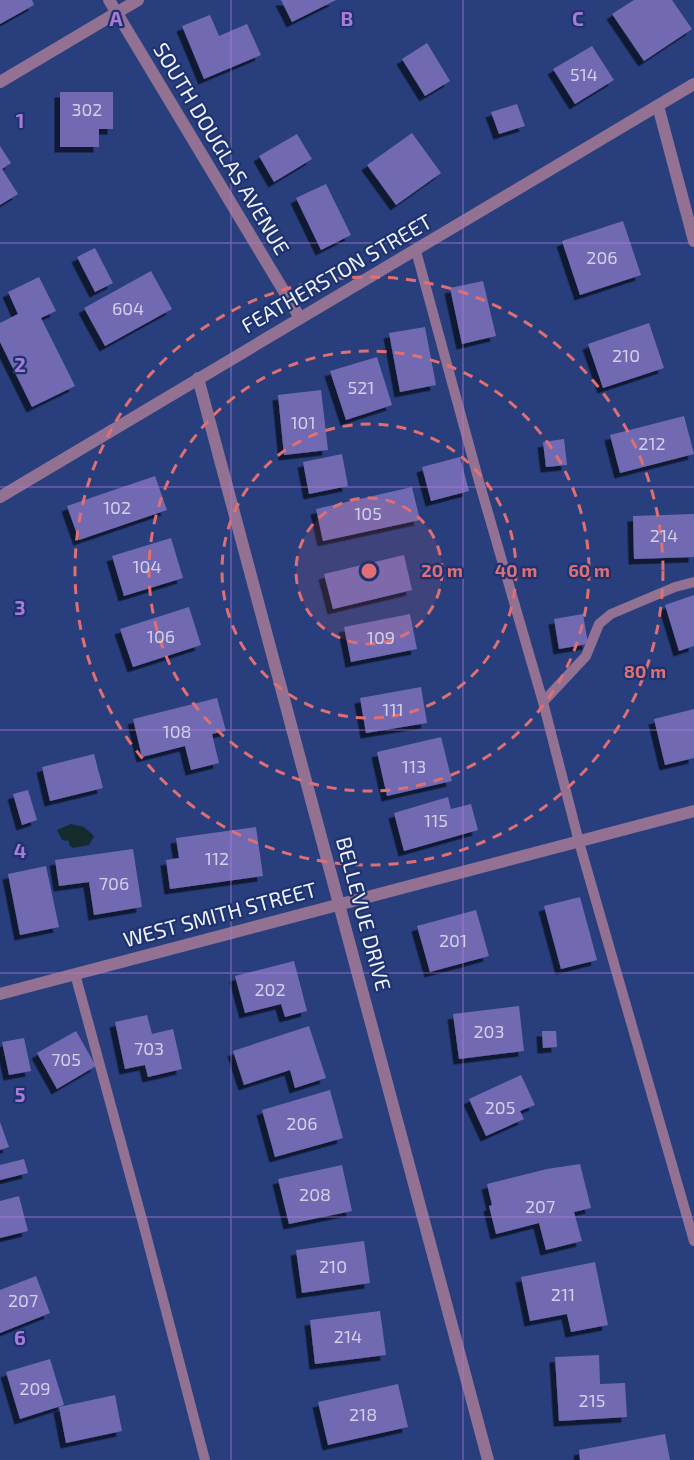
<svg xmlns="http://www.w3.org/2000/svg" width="694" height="1460" font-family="'Exo 2',sans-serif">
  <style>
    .water { fill: #162b2e }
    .building { fill: #716ab2; filter: url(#shadow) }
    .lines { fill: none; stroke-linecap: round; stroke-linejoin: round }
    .lane { stroke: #937192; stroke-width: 10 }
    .street { stroke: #937192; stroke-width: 12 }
    .grid { fill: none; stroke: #a97bd7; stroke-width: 1.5; stroke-opacity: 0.55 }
    .ring { fill: none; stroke: #df6f72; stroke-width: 3; stroke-dasharray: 10 8 }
    .labels { text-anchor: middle; stroke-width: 4.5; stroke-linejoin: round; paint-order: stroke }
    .number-label { font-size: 18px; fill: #d0d0e8 }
    .street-label { font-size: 21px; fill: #eff2fa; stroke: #1f3270 }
    .grid-label { font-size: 20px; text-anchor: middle; font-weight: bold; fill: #a97bd7; stroke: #1f3270; stroke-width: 4.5; stroke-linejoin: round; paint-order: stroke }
    .centre { fill: #df6f72; stroke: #1f3270; stroke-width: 3 }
    .ring-label { font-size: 18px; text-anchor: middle; font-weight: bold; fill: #df6f72; stroke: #1f3270; stroke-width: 4.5; stroke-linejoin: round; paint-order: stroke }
  </style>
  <defs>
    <filter id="shadow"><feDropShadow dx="-5.5" dy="5.5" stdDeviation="0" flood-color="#0009"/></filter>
  </defs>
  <rect width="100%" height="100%" fill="#283e7d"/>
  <path class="water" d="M71 824 84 827 94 836 89 845 73 848 69 845V841L62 840 57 830Z"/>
  <path class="building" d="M0 0H32L34 5 0 24Z
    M281 0H336L292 22Z
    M634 0H672L692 29 644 61 612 14Z
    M210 15 219 36 247 24 261 55 204 79 182 26Z
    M427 43 450 81 425 96 402 59Z
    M592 46 614 80 575 104 553 69Z
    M60 92H113V129H99V147H60Z
    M517 104 525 126 499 134 491 112Z
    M412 133 441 173 396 205 367 165Z
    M297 134 312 159 274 182 259 156Z
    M0 146 11 163 2 169 18 194 0 205Z
    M326 184 351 235 321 250 296 198Z
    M623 221 641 275 580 295 562 241Z
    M95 248 113 283 95 292 77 257Z
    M151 271 172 309 105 346 84 308Z
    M39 277 56 311 41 318 75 386 32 407 0 342V323L18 314 8 292Z
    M483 281 496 336 462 344 450 288Z
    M649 323 664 368 603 388 588 344Z
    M425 327 436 385 400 392 389 333Z
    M377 357 392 405 346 420 330 371Z
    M321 390 328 450 284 455 278 395Z
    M684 416 694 454 620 473 610 435Z
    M564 439 567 465 546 467 543 442Z
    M342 454 348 486 309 494 303 462Z
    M460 457 469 491 431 501 422 467Z
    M155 476 167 510 79 540 67 506Z
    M412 487 420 520 323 541 316 509Z
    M694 514V557L634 559 633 516Z
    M171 538 183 578 124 596 112 556Z
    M404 555 412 590 333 609 324 574Z
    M694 595V646L679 651 665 605Z
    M189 607 201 645 133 667 120 629Z
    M410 614 417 649 351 662 344 627Z
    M583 614 588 644 559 649 554 619Z
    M421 687 427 723 366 733 360 698Z
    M217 698 226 731 212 734 219 763 191 770 185 746 142 757 133 719Z
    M694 709V758L665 765 654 719Z
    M441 737 452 781 387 796 377 752Z
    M94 754 103 788 50 801 42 767Z
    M28 790 37 820 22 825 13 794Z
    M448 797 451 809 471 804 478 830 404 851 394 813Z
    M256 827 263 876 170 889 166 860 179 858 176 838Z
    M133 849 142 907 94 915 89 882 59 886 55 860Z
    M46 866 59 927 20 935 8 874Z
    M580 897 597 960 561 969 544 906Z
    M476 910 489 956 430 972 417 926Z
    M294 961 307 1011 285 1017 281 1004 245 1013 235 976Z
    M519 1006 524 1051 459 1059 453 1014Z
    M147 1015 152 1034 173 1029 182 1069 148 1077 145 1065 125 1069 115 1022Z
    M309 1026 326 1078 295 1088 290 1070 244 1085 233 1051Z
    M76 1031 96 1066 57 1089 37 1053Z
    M542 1031H556L557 1047 543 1048Z
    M24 1038 31 1071 9 1075 2 1042Z
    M521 1075 535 1105 520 1111 524 1119 486 1136 469 1099Z
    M330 1090 343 1138 275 1157 262 1110Z
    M0 1122 9 1147 0 1150Z
    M24 1159 28 1173 0 1180V1165Z
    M580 1164 591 1208 574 1212 582 1241 546 1250 539 1223 496 1234 489 1206 492 1205 487 1184 547 1169Z
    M342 1165 352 1211 289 1224 278 1179Z
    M19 1196 28 1231 0 1238V1201Z
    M364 1241 370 1283 302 1293 296 1250Z
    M595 1262 608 1325 571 1332 567 1314 530 1321 521 1277Z
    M36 1276 50 1313 0 1333V1290Z
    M380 1311 386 1355 315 1364 310 1320Z
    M599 1355 600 1384 625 1383 627 1417 559 1421 555 1357Z
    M50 1359 64 1405 20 1419 6 1372Z
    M398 1384 408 1427 328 1445 318 1402Z
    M115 1395 122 1431 66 1443 59 1407Z
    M665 1434 670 1460H580L579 1450Z"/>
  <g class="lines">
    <path class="lane" d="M416 251 480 485 543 702 579 842 694 1241
      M543 702 586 656 599 624 611 614 675 587 694 582
      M75 974 143 1223 205 1460"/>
    <path class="street" d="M109 0 300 318
      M0 82 138 0
      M658 106 694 241
      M198 378 488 1460
      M0 497 694 84
      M0 994 694 811"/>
  </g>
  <path class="grid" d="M231 0V1460M463 0V1460M0 243H694M0 487H694M0 730H694M0 973H694M0 1217H694"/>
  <circle cx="369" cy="571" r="73" fill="#df6f72" fill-opacity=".12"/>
  <g class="ring">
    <circle cx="369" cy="571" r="73"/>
    <circle cx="369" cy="571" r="147"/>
    <circle cx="369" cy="571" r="220"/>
    <circle cx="369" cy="571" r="294"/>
  </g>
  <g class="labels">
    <g class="number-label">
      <text x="584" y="81">514</text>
      <text x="87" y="116">302</text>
      <text x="602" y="264">206</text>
      <text x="128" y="315">604</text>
      <text x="626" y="362">210</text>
      <text x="361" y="394">521</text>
      <text x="303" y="429">101</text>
      <text x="652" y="450">212</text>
      <text x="117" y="514">102</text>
      <text x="368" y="520">105</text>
      <text x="664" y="542">214</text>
      <text x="147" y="573">104</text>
      <text x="161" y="643">106</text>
      <text x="381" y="644">109</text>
      <text x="393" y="716">111</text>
      <text x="177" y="738">108</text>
      <text x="414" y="773">113</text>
      <text x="436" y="827">115</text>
      <text x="217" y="865">112</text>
      <text x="114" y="890">706</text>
      <text x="453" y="947">201</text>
      <text x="270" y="996">202</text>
      <text x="489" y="1038">203</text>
      <text x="149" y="1055">703</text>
      <text x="66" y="1066">705</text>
      <text x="500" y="1114">205</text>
      <text x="302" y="1130">206</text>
      <text x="315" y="1201">208</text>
      <text x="540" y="1213">207</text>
      <text x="333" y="1273">210</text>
      <text x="563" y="1301">211</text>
      <text x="23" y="1307">207</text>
      <text x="348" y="1343">214</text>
      <text x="35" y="1395">209</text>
      <text x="592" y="1407">215</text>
      <text x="363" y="1421">218</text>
    </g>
    <g class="street-label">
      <text transform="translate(221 149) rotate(59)" y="7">SOUTH DOUGLAS AVENUE</text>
      <text transform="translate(337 274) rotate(-30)" y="7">FEATHERSTON STREET</text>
      <text transform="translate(363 914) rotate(75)" y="7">BELLEVUE DRIVE</text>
      <text transform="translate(220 915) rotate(-15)" y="7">WEST SMITH STREET</text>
    </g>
  </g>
  <g class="grid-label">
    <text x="116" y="26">A</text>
    <text x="347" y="26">B</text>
    <text x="578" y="26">C</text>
    <text x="20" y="128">1</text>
    <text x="20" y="372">2</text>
    <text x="20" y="615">3</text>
    <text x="20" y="858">4</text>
    <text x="20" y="1102">5</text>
    <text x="20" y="1345">6</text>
  </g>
  <circle cx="369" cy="571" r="9" class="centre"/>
  <g class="ring-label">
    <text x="442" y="577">20 m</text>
    <text x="516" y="577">40 m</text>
    <text x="589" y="577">60 m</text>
    <text x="645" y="678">80 m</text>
  </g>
</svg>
